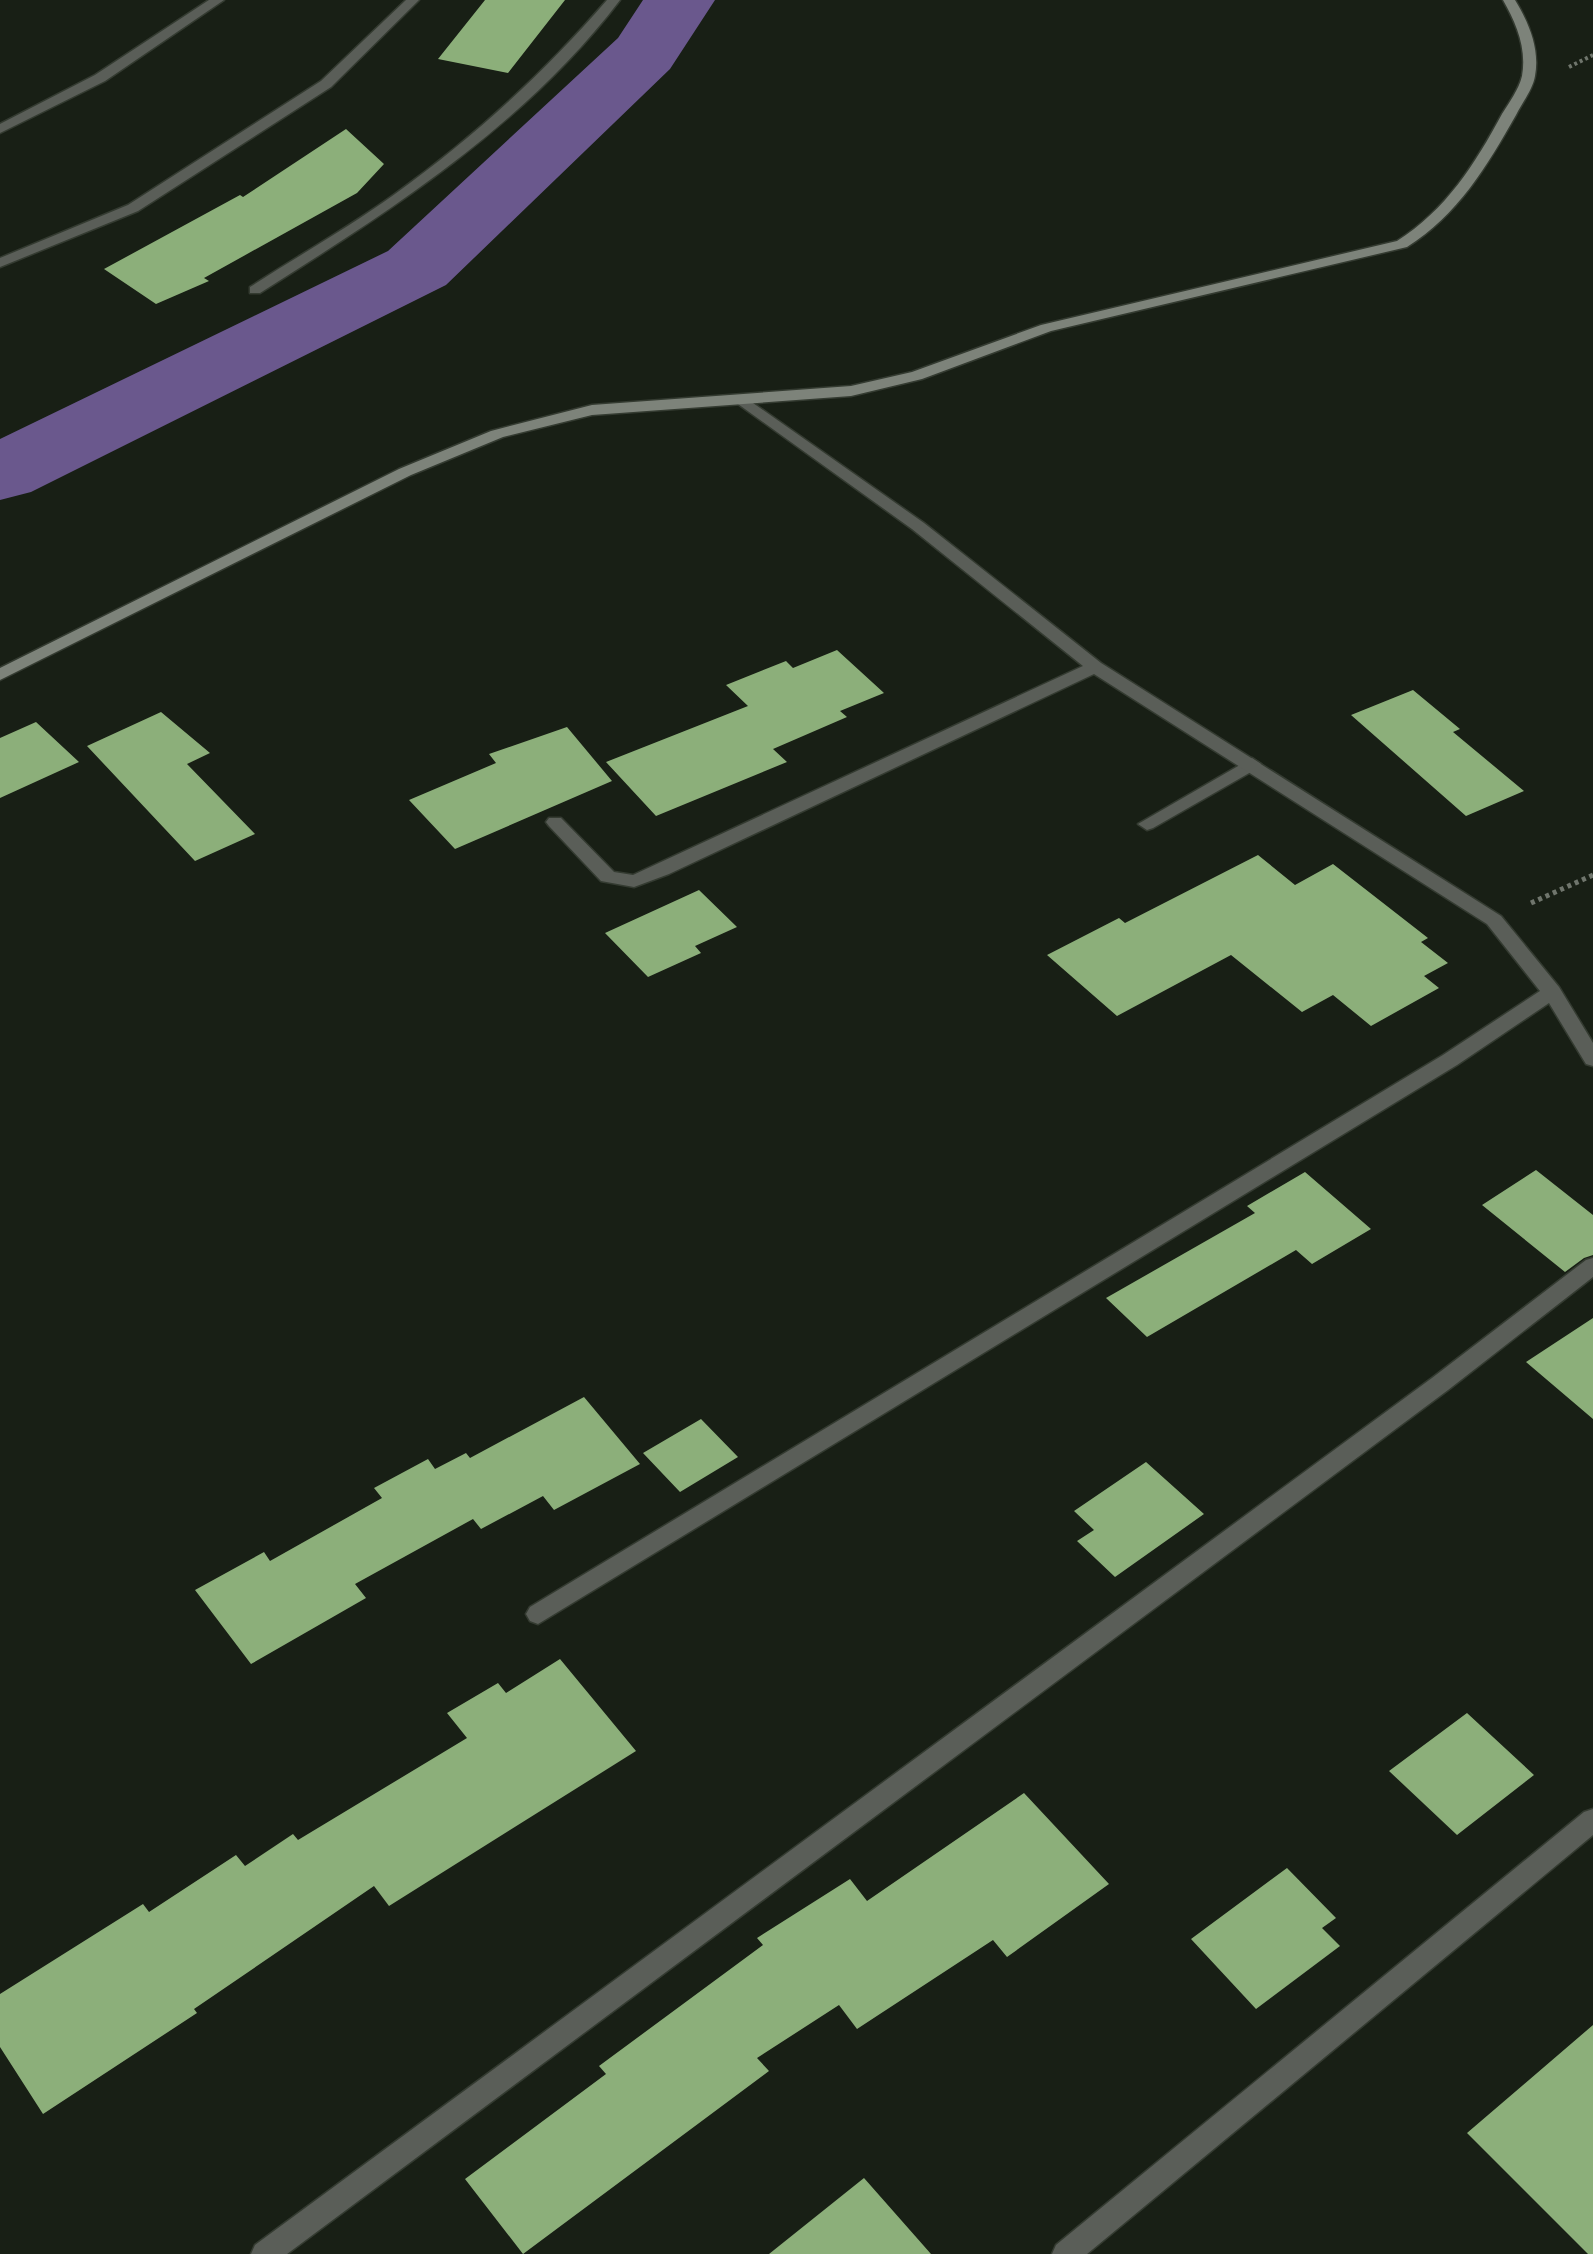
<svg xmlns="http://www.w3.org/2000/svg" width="1593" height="2254" font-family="Jost,sans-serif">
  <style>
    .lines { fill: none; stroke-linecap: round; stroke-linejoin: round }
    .river { fill: #6a588d; fill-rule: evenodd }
    .building { fill: #8caf7a }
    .lane-casing { stroke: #343b31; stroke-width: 3 }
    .street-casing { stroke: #343b31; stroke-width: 3 }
    .secondary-casing { stroke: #343b31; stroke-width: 3 }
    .path-far1 { stroke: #6f756c; stroke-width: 4; stroke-dasharray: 3 3; stroke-linecap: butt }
    .path { stroke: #6f756c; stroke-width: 5; stroke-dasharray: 4 4; stroke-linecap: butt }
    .lane { fill: #5a5e58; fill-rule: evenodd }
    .street { fill: #5a5e58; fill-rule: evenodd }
    .secondary { fill: #7d837a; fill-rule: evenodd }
  </style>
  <rect width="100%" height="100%" fill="#181f15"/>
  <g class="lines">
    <path class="river" d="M643 0H715L670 69 446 285 31 492 0 500V439L388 251 618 38Z"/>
  </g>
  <path class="building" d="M485 0H565L508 73 438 59Z
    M346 129 384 164 357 193 204 278 209 281 156 304 104 269 240 195 243 197Z
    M837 650 884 693 840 711 847 717 773 749 787 762 656 816 606 762 748 706 726 685 786 661 793 668Z
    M1413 690 1460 729 1453 732 1524 791 1466 816 1351 715Z
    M161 712 210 753 187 764 255 834 195 861 87 746Z
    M36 722 79 762 0 798V738Z
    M567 727 612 781 455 849 409 800 496 763 489 754Z
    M1258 855 1295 885 1333 864 1428 938 1421 942 1448 963 1424 976 1439 988 1371 1026 1333 995 1302 1012 1231 955 1117 1016 1047 955 1119 918 1125 923Z
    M699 890 737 927 695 946 701 953 648 977 605 933Z
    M1536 1170 1593 1215V1255L1584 1258 1565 1272 1482 1205Z
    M1305 1172 1371 1229 1312 1264 1296 1250 1147 1337 1106 1298 1255 1213 1247 1206Z
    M1593 1318V1419L1526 1362Z
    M584 1397 640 1464 554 1510 543 1496 481 1529 473 1519 355 1584 366 1598 251 1664 195 1590 264 1552 270 1561 382 1498 374 1488 428 1459 435 1469 466 1453 470 1458Z
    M701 1419 738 1457 680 1492 643 1453Z
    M1146 1462 1204 1514 1115 1577 1077 1541 1094 1530 1074 1511Z
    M560 1659 636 1751 389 1906 374 1886 194 2009 197 2013 43 2114 0 2047V1994L143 1904 149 1912 236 1855 245 1866 293 1834 298 1840 467 1738 447 1713 498 1683 506 1693Z
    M1467 1713 1534 1775 1457 1835 1389 1771Z
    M1024 1793 1109 1884 1007 1957 993 1940 857 2029 839 2005 757 2058 769 2071 523 2254 465 2179 606 2074 599 2066 763 1945 757 1938 850 1879 867 1901Z
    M1287 1868 1336 1918 1322 1928 1340 1946 1256 2009 1191 1939Z
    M1593 2025V2254H1588L1467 2133Z
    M864 2178 931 2254H769Z"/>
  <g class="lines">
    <defs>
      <path id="lane" d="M1252 758 1261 764 1258 768 1153 828 1147 830 1138 824Z"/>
      <path id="street" d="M209 0H224L105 81 0 133V124L95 75Z
        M406 0H419L331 87 138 211 0 267V258L128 205 321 81Z
        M607 0H620C525 125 391 210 260 293H250V287C298 256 348 228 395 194 473 138 544 73 607 0Z
        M743 396 924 523 1101 663 1501 916 1559 987 1593 1043V1066L1586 1064 1549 1003 1457 1065 538 1624 530 1621 526 1614 530 1607 1443 1055 1540 991 1487 924 1094 674 669 874 634 887 601 881 549 826 546 822 549 818H561L614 872 633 875 1083 666 912 529 738 404 735 401Z
        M1593 1258V1277L1448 1390 287 2254H251L255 2245 1432 1378 1586 1260Z
        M1593 1809V1835L1087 2254H1052L1056 2245 1584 1812Z"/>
      <path id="secondary" d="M1503 0H1515C1529 23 1540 49 1535 76 1533 89 1522 103 1516 115 1487 166 1458 215 1407 247L1051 331 922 379 851 396 592 415 503 437 411 475 0 680V668L399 469 491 431 592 405 851 386 912 372 1041 325 1397 241C1446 210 1475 164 1502 114 1509 103 1519 89 1522 76 1527 48 1516 23 1503 0Z"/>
    </defs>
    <use href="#lane" class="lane-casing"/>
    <use href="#street" class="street-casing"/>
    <use href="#secondary" class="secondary-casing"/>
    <path class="path-far1" d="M1569 67 1593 55"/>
    <path class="path" d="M1531 903 1593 875"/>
    <use href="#lane" class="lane"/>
    <use href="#street" class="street"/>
    <use href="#secondary" class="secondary"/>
  </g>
</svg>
